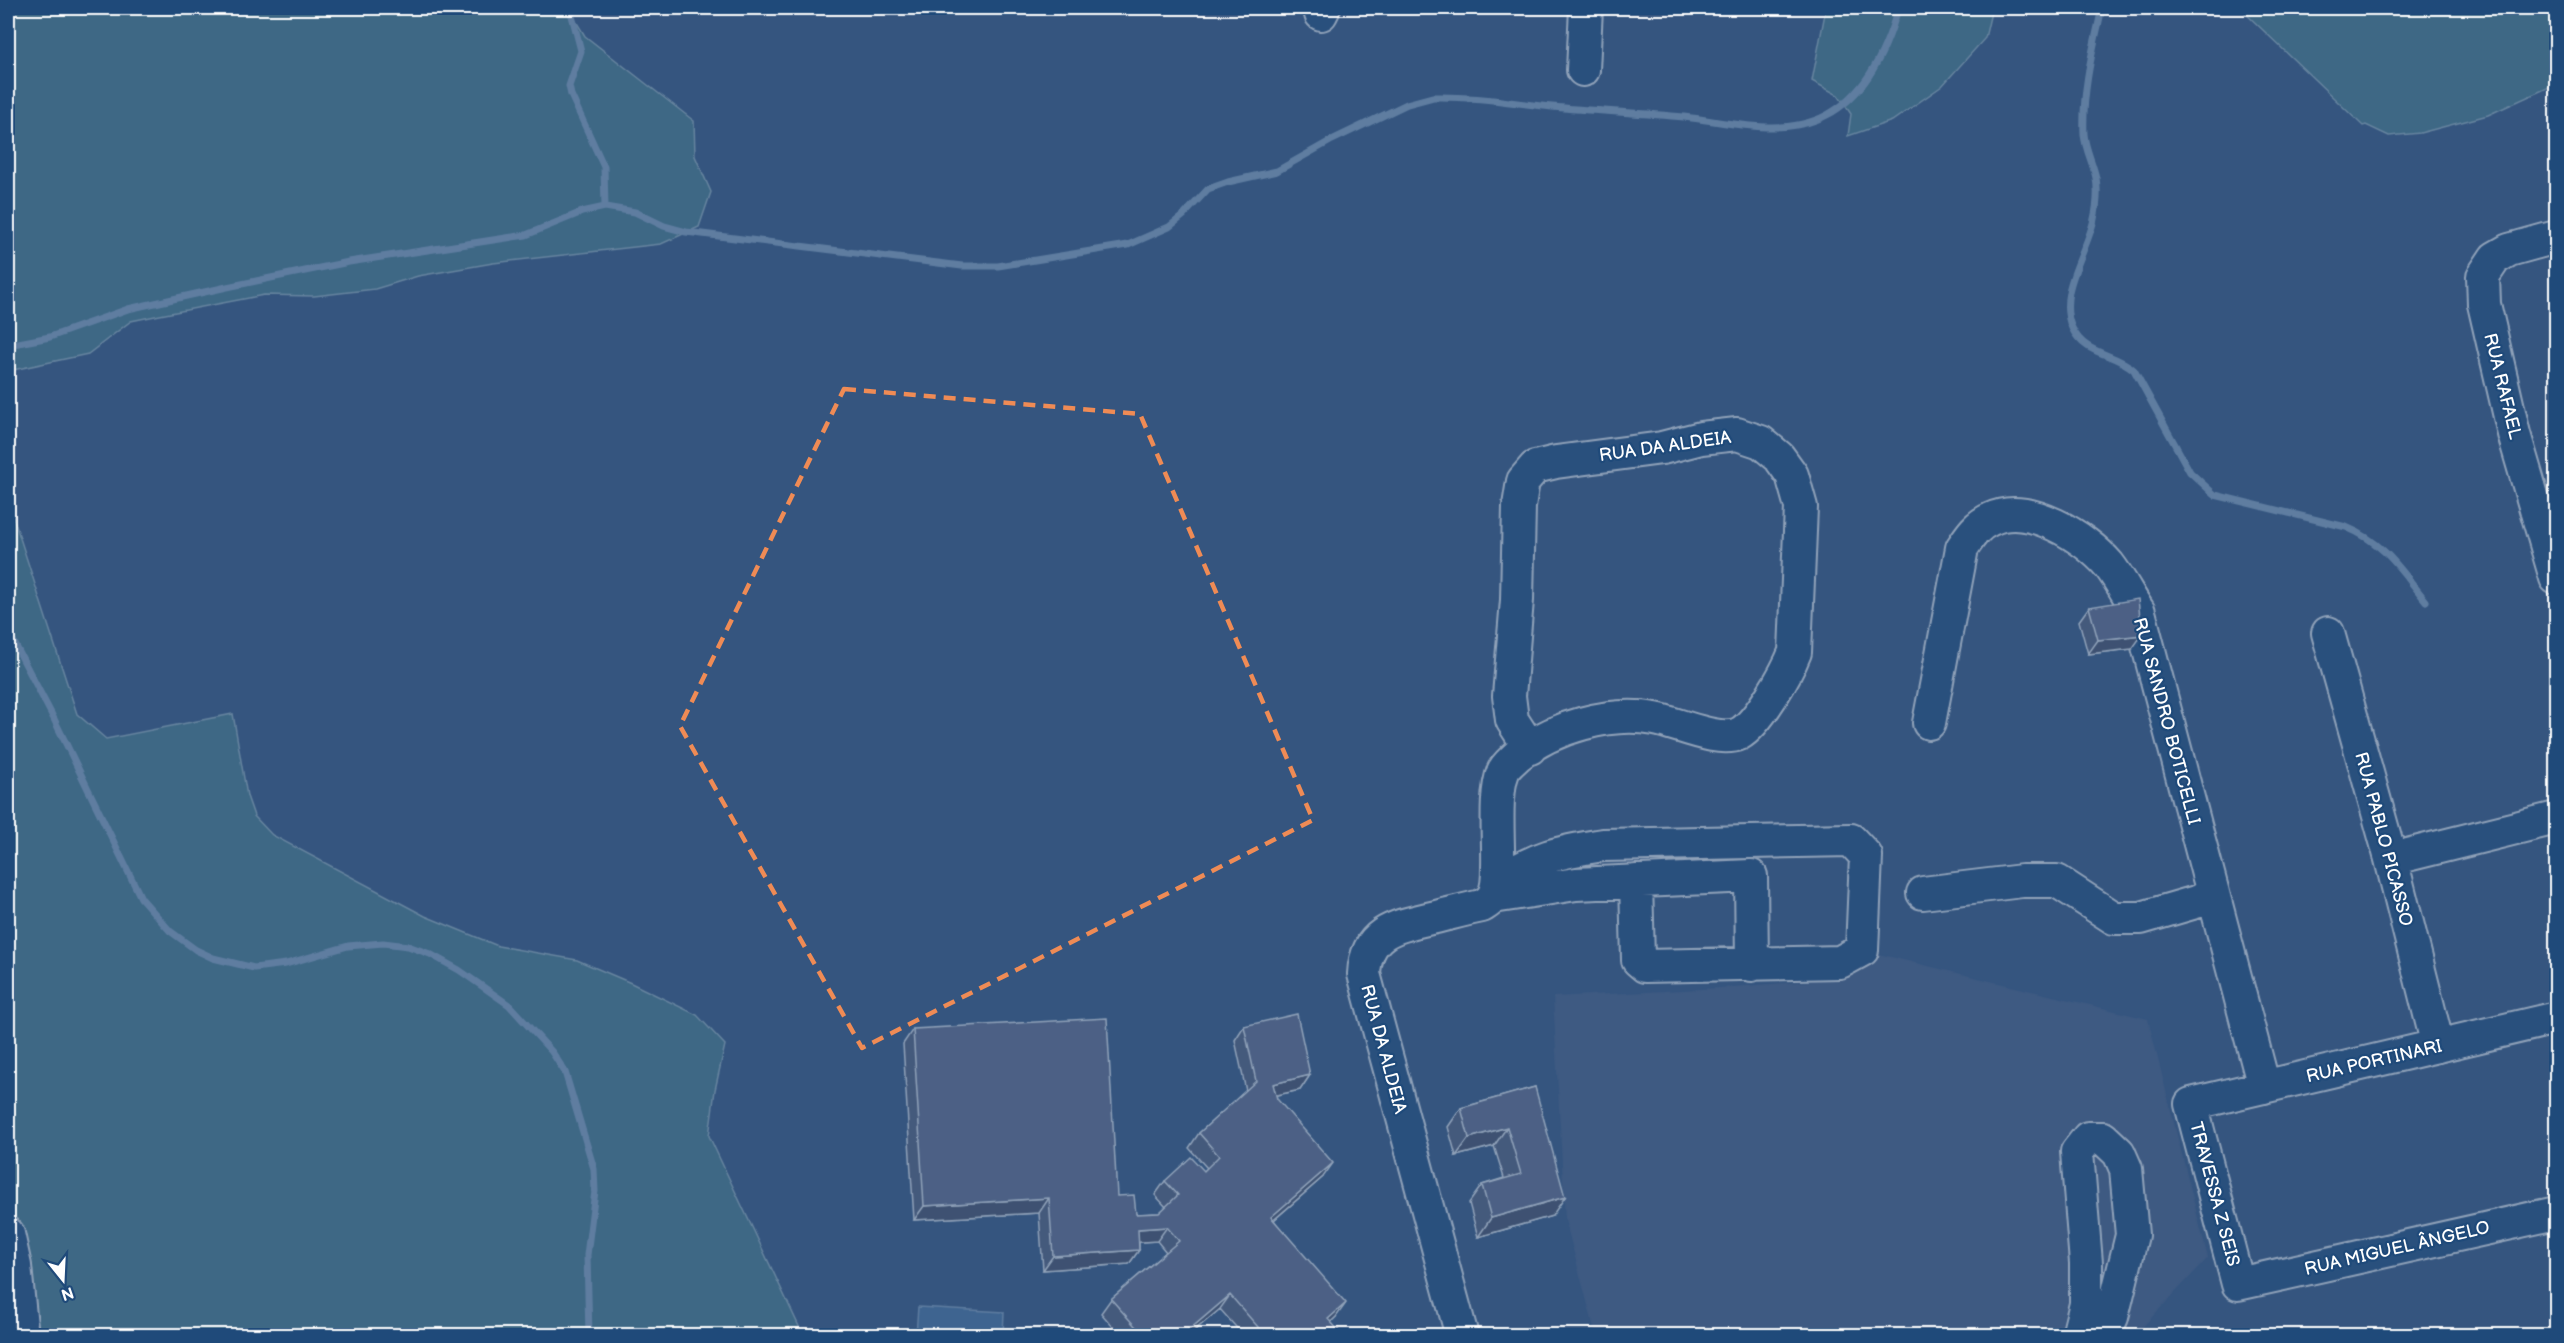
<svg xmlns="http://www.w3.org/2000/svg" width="2564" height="1343" font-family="'Balsamiq Sans',sans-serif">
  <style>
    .built { fill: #485f85 }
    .green { fill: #487e8c; stroke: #a4bec6; stroke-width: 1.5 }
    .water { fill: #4976a4; stroke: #92adc8; stroke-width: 1.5 }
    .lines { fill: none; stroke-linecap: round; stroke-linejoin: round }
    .stream { stroke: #92adc8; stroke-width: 7 }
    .minor-casing { stroke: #fff; stroke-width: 36 }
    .minor { stroke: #1f4a7a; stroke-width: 32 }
    .wall { fill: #595f78; stroke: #fff; stroke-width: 1.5 }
    .shaded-wall { fill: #484d62; stroke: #fff; stroke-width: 1.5 }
    .building { fill: #676e8c; stroke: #fff; stroke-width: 1.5 }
    .marked { fill: none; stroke: #ef8b55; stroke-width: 4.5; stroke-dasharray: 12 8; stroke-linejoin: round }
    .labels { text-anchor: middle; stroke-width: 4.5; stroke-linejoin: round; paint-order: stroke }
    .street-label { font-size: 18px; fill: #fff; stroke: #1f4a7a }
  </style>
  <rect width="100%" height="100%" fill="#35557f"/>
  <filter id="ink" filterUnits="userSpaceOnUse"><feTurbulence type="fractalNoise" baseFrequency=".0167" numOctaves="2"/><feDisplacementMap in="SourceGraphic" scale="12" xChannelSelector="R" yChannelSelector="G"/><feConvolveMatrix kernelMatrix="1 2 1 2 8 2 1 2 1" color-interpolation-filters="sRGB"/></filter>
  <g filter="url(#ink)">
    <path class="built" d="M1862 950 2148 1019 2208 1258 2135 1335H1596L1565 1220 1553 997 1720 988 1847 978Z"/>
    <path class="green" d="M8 8H568L585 36 694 121 695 156 711 192 699 227 661 244 493 263 418 276 375 289 314 296 264 295 160 315 131 321 88 354 8 371Z
      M1826 8H1992L1985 38 1942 86 1892 121 1848 136 1851 114 1838 95 1812 81Z
      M2240 8H2556V84L2488 115 2420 133 2389 136 2366 125 2363 126Z
      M8 501 77 714 106 739 233 714 247 796 254 816 272 835 425 916 498 946 577 960 631 983 697 1015 725 1045 715 1090 709 1136 803 1335H26V1281L8 1217Z"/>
    <path class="water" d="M918 1307 1004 1312 1003 1335H916Z"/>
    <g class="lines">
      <path class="stream" d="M570 8 581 51 569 86 571 95 604 167 605 207
        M2102 8C2093 49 2082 90 2084 134 2085 149 2093 163 2096 178 2098 190 2097 206 2094 219 2087 253 2056 293 2072 328 2085 356 2114 352 2134 370L2190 472 2215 495 2346 527C2385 543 2400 569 2426 601
        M8 345 50 337 128 309 227 287 349 262 526 235 582 212 605 207 635 212 664 226 686 232 962 266H998L1128 245 1169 227 1184 215 1208 189 1228 182 1277 171 1332 140 1407 104 1433 97C1473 96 1513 103 1552 107 1596 111 1640 113 1684 117 1730 122 1784 138 1827 115 1867 94 1887 48 1898 8
        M8 631 54 719 141 898 170 931 196 950 213 958 254 968 286 964 348 946 383 943 408 946 430 954 459 970 509 1005 552 1052 565 1072 594 1169 595 1191 587 1255 589 1336"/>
      <defs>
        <path id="minor" d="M1321 14 1324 8
          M1583 70 1586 8
          M2556 237 2509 250 2495 258 2483 276 2484 304 2514 434 2556 578
          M2328 633 2391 859 2438 1046
          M1929 723 1962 548C1970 536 1977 525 1991 519 2028 501 2085 537 2109 565 2120 579 2129 597 2139 612L2264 1087
          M2391 859 2556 818
          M1498 882C1536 857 1558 852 1603 845L1851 840 1866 856 1862 950 1840 962 1645 966 1638 960 1636 881
          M1923 893 2022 881H2057L2114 918H2141L2213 897
          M1493 897 1576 884 1751 876 1752 965
          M2556 1018 2191 1104 2238 1284 2556 1213
          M8 1234 15 1266 22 1336
          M1462 1336 1364 974C1366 933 1392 927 1427 919 1445 915 1463 910 1482 906 1485 904 1490 901 1492 898 1498 890 1498 876 1498 867 1499 841 1494 794 1503 772 1505 766 1513 760 1518 755 1553 727 1610 711 1655 719 1677 723 1718 743 1739 734 1758 724 1787 672 1795 652L1801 507 1792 475 1779 457 1761 442 1737 434 1701 438 1662 448 1556 462 1535 467 1523 481 1519 506 1517 600 1509 696 1512 720 1530 748
          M2078 1336 2086 1304V1263L2077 1152 2088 1138H2103L2119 1153 2126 1169 2132 1235 2112 1317 2103 1336"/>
      </defs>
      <use href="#minor" class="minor-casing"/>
      <use href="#minor" class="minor"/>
    </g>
    <path class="wall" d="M2089 607 2132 649 2088 654 2079 621Z
      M1244 1026 1310 1075 1300 1090 1276 1095 1277 1099 1323 1177 1274 1220 1336 1317 1331 1322 1341 1335H1243L1220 1309 1189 1335H1120L1101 1313 1111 1299 1166 1252 1157 1241 1139 1242V1250L1129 1264 1043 1270 1039 1213 914 1220 903 1044 913 1029 1117 1196 1136 1214 1159 1213 1166 1207 1155 1195 1165 1181 1204 1171 1207 1168 1189 1148 1199 1133 1246 1091 1235 1040Z
      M1535 1087 1552 1216 1478 1237 1469 1203 1482 1185 1504 1178 1494 1146 1456 1156 1448 1127 1461 1108Z"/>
    <path class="shaded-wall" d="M2142 635 2132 649 2088 654 2098 640Z
      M1310 1075 1300 1090 1263 1098 1273 1084Z
      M1507 1127 1494 1146 1456 1156 1469 1138Z
      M1333 1163 1323 1177 1261 1231 1271 1217Z
      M1565 1197 1552 1216 1478 1237 1491 1218Z
      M1049 1198 1039 1213 914 1220 924 1206Z
      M1167 1227 1157 1241 1128 1243 1138 1229Z
      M1139 1250 1129 1264 1043 1270 1053 1256Z
      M1230 1295 1220 1309 1189 1335H1183Z
      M1346 1303 1336 1317 1319 1333 1328 1319Z"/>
    <path class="building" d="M2138 599 2142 635 2098 640 2089 607Z
      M1297 1014 1310 1075 1273 1084 1277 1099 1333 1163 1271 1217 1346 1303 1328 1319 1342 1334 1340 1335H1313L1312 1334 1311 1335H1265L1230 1295 1183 1335H1143L1111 1299 1179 1241 1167 1227 1138 1229 1139 1250 1053 1256 1049 1198 924 1206 913 1029 1107 1018 1117 1196 1134 1195 1136 1214 1159 1213 1178 1195 1165 1181 1191 1157 1204 1171 1219 1156 1199 1133 1256 1081 1244 1026Z
      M1535 1087 1565 1197 1491 1218 1482 1185 1521 1174 1507 1127 1469 1138 1461 1108Z"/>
  </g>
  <path d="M0 0H2564V1343H0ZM844 389 1140 414 1313 820 862 1048 680 726Z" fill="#35557f" fill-opacity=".55" fill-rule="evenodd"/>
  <path class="marked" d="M844 389 1140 414 1313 820 862 1048 680 726Z"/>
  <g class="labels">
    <g class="street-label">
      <text transform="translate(2503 386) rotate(76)" y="6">RUA RAFAEL</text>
      <text transform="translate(1665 446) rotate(-8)" y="6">RUA DA ALDEIA</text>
      <text transform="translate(2167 721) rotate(75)" y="6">RUA SANDRO BOTICELLI</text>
      <text transform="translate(2384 839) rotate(75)" y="6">RUA PABLO PICASSO</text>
      <text transform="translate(1384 1049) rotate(75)" y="6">RUA DA ALDEIA</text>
      <text transform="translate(2374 1061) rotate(-13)" y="6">RUA PORTINARI</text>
      <text transform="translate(2215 1194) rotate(75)" y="6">TRAVESSA Z SEIS</text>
      <text transform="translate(2397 1248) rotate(-13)" y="6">RUA MIGUEL ÂNGELO</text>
    </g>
  </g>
  <rect width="2564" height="1343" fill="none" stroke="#1f4a7a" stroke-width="30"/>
  <rect x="15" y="15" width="2534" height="1313" fill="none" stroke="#fff" stroke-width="2" filter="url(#ink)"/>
  <g transform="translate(63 1280) rotate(162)" stroke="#1f4a7a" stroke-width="4.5" paint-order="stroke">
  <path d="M0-4.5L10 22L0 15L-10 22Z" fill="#ffffff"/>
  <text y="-9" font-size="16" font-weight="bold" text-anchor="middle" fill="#ffffff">N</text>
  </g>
</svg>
